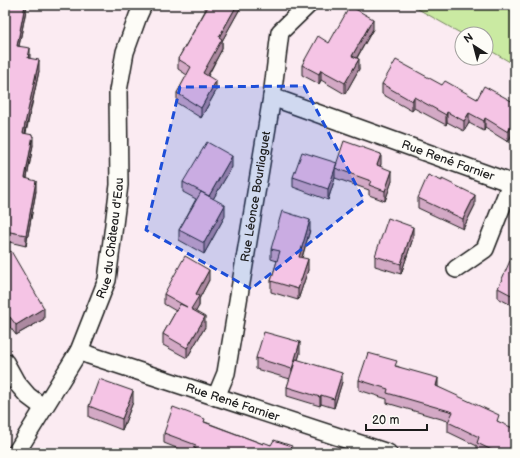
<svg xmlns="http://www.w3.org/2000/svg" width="520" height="458" font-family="'Balsamiq Sans',sans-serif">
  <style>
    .green { fill: #caeaa2; stroke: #73835f }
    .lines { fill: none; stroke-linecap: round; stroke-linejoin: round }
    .street-casing { stroke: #1c1c1c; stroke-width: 20 }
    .street { stroke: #fdfcf7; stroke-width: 17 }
    .wall { fill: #d3a9c5; stroke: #1c1c1c }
    .shaded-wall { fill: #ac89a0; stroke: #1c1c1c }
    .building { fill: #f5c4e5; stroke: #1c1c1c }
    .marked { fill: #1d4ed8; fill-opacity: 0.2; stroke: #1d4ed8; stroke-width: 3; stroke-dasharray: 8 5; stroke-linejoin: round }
    .labels { text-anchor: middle; stroke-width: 4; stroke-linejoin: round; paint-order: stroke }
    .street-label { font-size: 12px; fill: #1c1c1c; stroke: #fdfcf7 }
  </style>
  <rect width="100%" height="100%" fill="#fbebf2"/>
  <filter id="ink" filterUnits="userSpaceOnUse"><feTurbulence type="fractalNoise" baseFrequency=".025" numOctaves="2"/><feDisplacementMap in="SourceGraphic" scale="8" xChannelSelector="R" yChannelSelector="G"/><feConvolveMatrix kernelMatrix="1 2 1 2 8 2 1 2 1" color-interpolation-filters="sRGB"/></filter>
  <g filter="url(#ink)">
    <path class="green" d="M411 5H515V65L486 48V34H462Z"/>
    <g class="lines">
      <defs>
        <g id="street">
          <path id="s1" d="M272 97 511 183 515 185"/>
          <path d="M456 269 485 249 511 183"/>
          <path id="s2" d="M79 351 89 355 388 453"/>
          <path d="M5 362 16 382 28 396 44 408"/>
          <path id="s3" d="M216 397 226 373 272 97 280 32 308 5"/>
          <path id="s4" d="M16 453 79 351 107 280 119 185 118 91 125 52 138 16 143 5"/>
        </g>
      </defs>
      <use href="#street" class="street-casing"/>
      <use href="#street" class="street"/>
    </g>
    <path class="wall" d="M5 5H27L19 46 39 71 26 133 33 145 27 178 36 191 26 246 5 241Z
      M205 5H242L222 41V49L208 76 216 91 201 118 177 103V93L187 75 178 69V59L205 11Z
      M373 29 357 58 359 69 345 94 321 80 319 84 302 75V65L329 43Z
      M382 84 442 85 477 99 515 103V129L508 142 485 128 484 131 469 123 464 131 447 122 446 125 414 108 412 111 382 94Z
      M337 163 381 164 380 166 392 181 385 201 369 195V190L335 178 328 200 293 187V177Z
      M232 167 213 199 225 216 204 254 179 240V230L196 199 183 192V182Z
      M418 198 475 205 463 229 418 208Z
      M310 230 302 258 308 270 298 300 271 292V281L277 261 271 259V249Z
      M413 238 401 274 375 266V256Z
      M5 254 44 319 16 335 10 327 6 330 5 329Z
      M515 255V307L498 298V288Z
      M209 280 199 299V306L195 312 205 327 187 358 163 345V334L176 311 164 304V294Z
      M300 353 298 360 342 382 334 408 321 404 320 406 287 396V387L290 379 256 369V358Z
      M397 366 438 387 499 422 515 453H477V446L448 432V421L387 403V399L359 390V380Z
      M133 402 122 430 89 417V406Z
      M205 422 263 444 271 445 292 449 301 453H189L164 443V433Z"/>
    <path class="shaded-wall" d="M25 5H27L17 56V46Z
      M237 5H242L222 41V49L203 84V73L219 37Z
      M373 19V29L352 66V56Z
      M30 48V58L28 68V58Z
      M359 59V69L345 94V83Z
      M39 60V71L23 143V133Z
      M321 70V80L319 84V74Z
      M216 81V91L201 118V108Z
      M414 97V108L412 111V101Z
      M447 112V122L446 125V115Z
      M469 113V123L464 131V121Z
      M485 118V128L484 131V121Z
      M515 119V129L508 142V132Z
      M33 135V145L25 188V178Z
      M381 154V164L377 175V165Z
      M232 156V167L209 206V196Z
      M335 168V178L328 200V189Z
      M392 171V181L385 201V191Z
      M36 181V191L26 246V235Z
      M475 195V205L463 229V219Z
      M225 205V216L204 254V243Z
      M310 220V230L299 267V257Z
      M413 227V238L401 274V264Z
      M308 259V270L298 300V289Z
      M209 270V280L199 299V306L191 320V309L196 294Z
      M44 308V319L16 335V325Z
      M10 317V327L6 330V320Z
      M205 317V327L187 358V348Z
      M300 342V353L292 379V369Z
      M342 373V382L334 408V399Z
      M438 378V389L436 386Z
      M133 391V402L122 430V419Z
      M321 395V404L320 406V397Z"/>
    <path class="building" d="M5 5H25L17 46 30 48 28 58 39 60 23 133 33 135 25 178 36 181 26 235 5 231Z
      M209 5H237L219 37 222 39 203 73 216 81 201 108 177 93 191 67 178 59Z
      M350 6 373 19 352 56 359 59 345 83 321 70 319 74 302 65 318 36 329 43Z
      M396 60 442 85 445 81 477 99 484 86 515 103V119L508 132 485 118 484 121 469 113 464 121 447 112 446 115 414 97 412 101 382 84Z
      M344 141 381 154 377 165 392 171 385 191 369 185 371 181 335 168Z
      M207 142 232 156 209 196 183 182Z
      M302 152 337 163 328 189 293 177Z
      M428 175 442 181V179L475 195 463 219 418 198Z
      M201 192 225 205 204 243 179 230Z
      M282 211 310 220 299 257 308 259 298 289 271 281 280 251 271 249Z
      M388 218 413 227 401 264 375 256Z
      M11 251 44 308 16 325 10 317 6 320 5 318V254Z
      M513 254 515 255V297L498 288Z
      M185 256 209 270 196 294 199 296 191 309 205 317 187 348 163 334 180 304 187 307 164 294Z
      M264 332 300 342 292 369 256 358Z
      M368 353 397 361 395 366 438 378 436 386 499 415 497 421 515 429V453H498L477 443 479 437 448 422 453 412 387 393 388 389 359 380Z
      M296 359 342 373 334 399 321 395 320 397 287 387Z
      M99 379 133 391 122 419 89 406Z
      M173 407 205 419 204 422 263 444V442L271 445 274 440 292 446 291 449 301 453H207L194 448 196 445 164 433Z"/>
  </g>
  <path class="marked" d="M304 86 364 200 251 289 146 230 180 87Z"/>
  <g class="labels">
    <g class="street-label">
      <text dy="4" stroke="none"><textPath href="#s1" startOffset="187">Rue René Farnier</textPath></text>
      <text dy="4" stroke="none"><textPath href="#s3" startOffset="205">Rue Léonce Bourliaguet</textPath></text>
      <text dy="4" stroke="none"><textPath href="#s4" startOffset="238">Rue du Château d'Eau</textPath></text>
      <text dy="4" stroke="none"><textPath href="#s2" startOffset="162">Rue René Farnier</textPath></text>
    </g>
  </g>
  <rect width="520" height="458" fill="none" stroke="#fdfcf7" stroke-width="20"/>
  <rect x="10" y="10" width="500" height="438" fill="none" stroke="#1c1c1c" stroke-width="1.5" filter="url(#ink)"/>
  <g transform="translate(474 46) rotate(324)"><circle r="19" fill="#fdfcf7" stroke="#a3a29f"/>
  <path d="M0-3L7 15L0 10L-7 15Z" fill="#1c1c1c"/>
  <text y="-6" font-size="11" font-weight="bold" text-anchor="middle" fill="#1c1c1c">N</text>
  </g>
  <path d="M366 424v6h61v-6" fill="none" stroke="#1c1c1c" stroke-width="2"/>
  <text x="372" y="424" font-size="12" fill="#1c1c1c" stroke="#fdfcf7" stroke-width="3" paint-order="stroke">20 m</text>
</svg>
